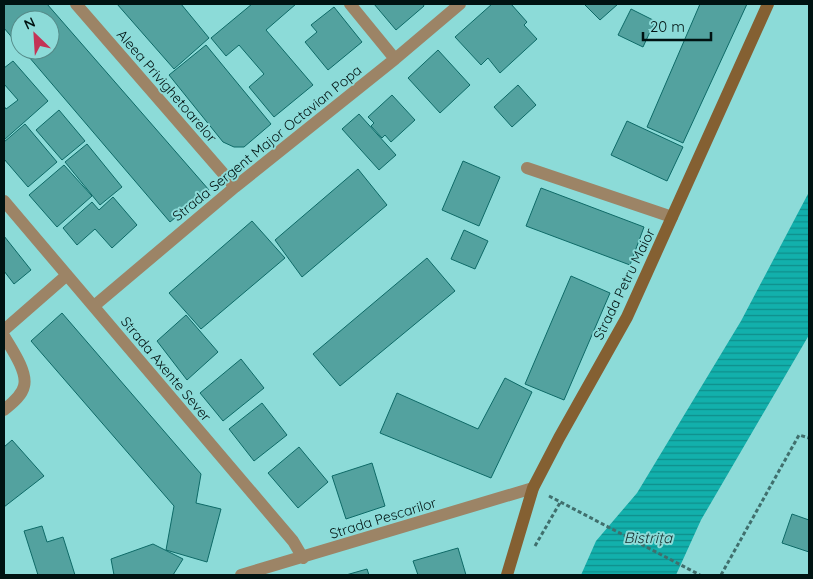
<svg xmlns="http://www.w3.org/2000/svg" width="813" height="579" font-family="Quicksand,sans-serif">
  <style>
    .water { fill: url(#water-rules) }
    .building { fill: #53a29f; stroke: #0e6a67 }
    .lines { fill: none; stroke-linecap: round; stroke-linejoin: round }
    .path { stroke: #406f6d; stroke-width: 3; stroke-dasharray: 4 2.5; stroke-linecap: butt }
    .street { stroke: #9c8466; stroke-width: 12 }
    .secondary { stroke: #846032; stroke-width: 12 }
    .labels { text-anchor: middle; stroke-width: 4; stroke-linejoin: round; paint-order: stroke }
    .street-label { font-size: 14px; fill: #001312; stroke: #8cdbd8 }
    .water-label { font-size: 15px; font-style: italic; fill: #172e2d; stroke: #8cdbd8 }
  </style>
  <defs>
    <pattern id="water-rules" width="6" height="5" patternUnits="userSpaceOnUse" patternTransform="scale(1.25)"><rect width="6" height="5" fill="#12b0ac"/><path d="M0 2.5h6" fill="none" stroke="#0e8e8b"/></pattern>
  </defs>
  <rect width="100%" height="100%" fill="#8cdbd8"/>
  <path class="water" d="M809 192V335L701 520 676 575H581L596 541 637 493 741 321Z"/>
  <path class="building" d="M4 4H47L209 190 170 222 23 50H50V20H20V47L4 28Z
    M117 4H181L209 38 174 69Z
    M252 4H296L266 30 313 85 274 117 249 87 264 74 239 45 226 56 211 38Z
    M374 4H423L424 6 396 30Z
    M492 4H511L527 22 524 25 537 39 500 73 488 58 481 65 455 37Z
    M584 4H618L600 20Z
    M700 4H747L683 143 647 127Z
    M334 7 362 42 328 70 305 42 317 32 311 25Z
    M631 9 655 21 643 47 618 35Z
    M206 45 271 124 244 147H234L223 142 169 75Z
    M438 50 470 85 440 113 408 78Z
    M13 61 48 101 4 140V106L6 109 18 100 4 84V68Z
    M518 85 536 105 512 127 494 107Z
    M392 95 415 120 391 142 385 135 382 138 371 126 374 123 368 117Z
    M59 110 85 141 62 160 36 130Z
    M359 114 396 155 379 170 342 129Z
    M627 121 683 147 667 181 611 155Z
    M25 124 57 162 28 187 4 159V142Z
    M87 144 122 187 100 205 65 162Z
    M463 161 500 177 479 226 442 210Z
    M64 165 92 196 57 227 29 195Z
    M358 169 387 205 302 277 275 240Z
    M541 188 644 227 630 265 526 226Z
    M113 197 137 225 112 248 95 229 77 245 63 228 92 202 99 210Z
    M252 221 285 258 201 329 169 293Z
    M464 230 488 241 475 269 451 259Z
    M4 236 31 270 14 284 4 271Z
    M427 258 455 291 340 386 313 354Z
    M571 276 610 293 564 400 525 384Z
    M62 313 201 474 196 503 221 509 207 562 166 550 174 506 31 341Z
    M186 315 218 352 187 380 157 341Z
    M241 359 264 388 223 421 200 393Z
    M505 378 532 392 491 478 380 433 397 393 478 429Z
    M262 403 287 435 254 461 229 429Z
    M12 440 44 476 4 507V447Z
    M299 447 328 482 298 508 268 473Z
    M372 463 385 506 346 519 332 476Z
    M792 514 809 520V552L782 543Z
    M42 526 47 542 63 537 75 575H38L24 531Z
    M153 544 183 559 173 575H114L111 559Z
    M458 548 466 575H418L413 561Z
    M367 569 369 575H346Z"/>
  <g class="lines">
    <path class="path" d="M549 496 700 575
      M535 546 561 501
      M721 575 799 435 809 438"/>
    <path class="street" d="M76 4 235 187
      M350 4 395 59
      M527 168 672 217
      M4 201 293 541 303 558
      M94 306 235 187 395 59 460 4
      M4 330 67 275
      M4 336C11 348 28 372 24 386 22 396 11 404 4 410
      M241 575 533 488"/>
    <path class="secondary" d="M507 575 533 488 559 438 627 317 768 4"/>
  </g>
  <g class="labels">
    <g class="street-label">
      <text transform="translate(167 86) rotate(49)" y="5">Aleea Privighetoarelor</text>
      <text transform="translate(267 143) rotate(-39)" y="5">Strada Sergent Major Octavian Popa</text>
      <text transform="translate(624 284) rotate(-64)" y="5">Strada Petru Maior</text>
      <text transform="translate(166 369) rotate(50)" y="5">Strada Axente Sever</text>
      <text transform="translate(383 518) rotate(-17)" y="5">Strada Pescarilor</text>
    </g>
    <g class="water-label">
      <text x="648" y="543">Bistrița</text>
    </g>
  </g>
  <rect width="813" height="579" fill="none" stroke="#001312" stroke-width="10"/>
  <g transform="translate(35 35) rotate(335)"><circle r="24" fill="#8cdbd8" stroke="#548b89"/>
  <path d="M0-4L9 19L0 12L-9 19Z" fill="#c33355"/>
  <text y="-8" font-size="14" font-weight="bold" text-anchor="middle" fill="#001312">N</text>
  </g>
  <path d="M643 32v8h68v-8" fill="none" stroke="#001312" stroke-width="2.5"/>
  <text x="650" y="32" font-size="15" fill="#001312" stroke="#8cdbd8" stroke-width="4" paint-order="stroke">20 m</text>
</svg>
